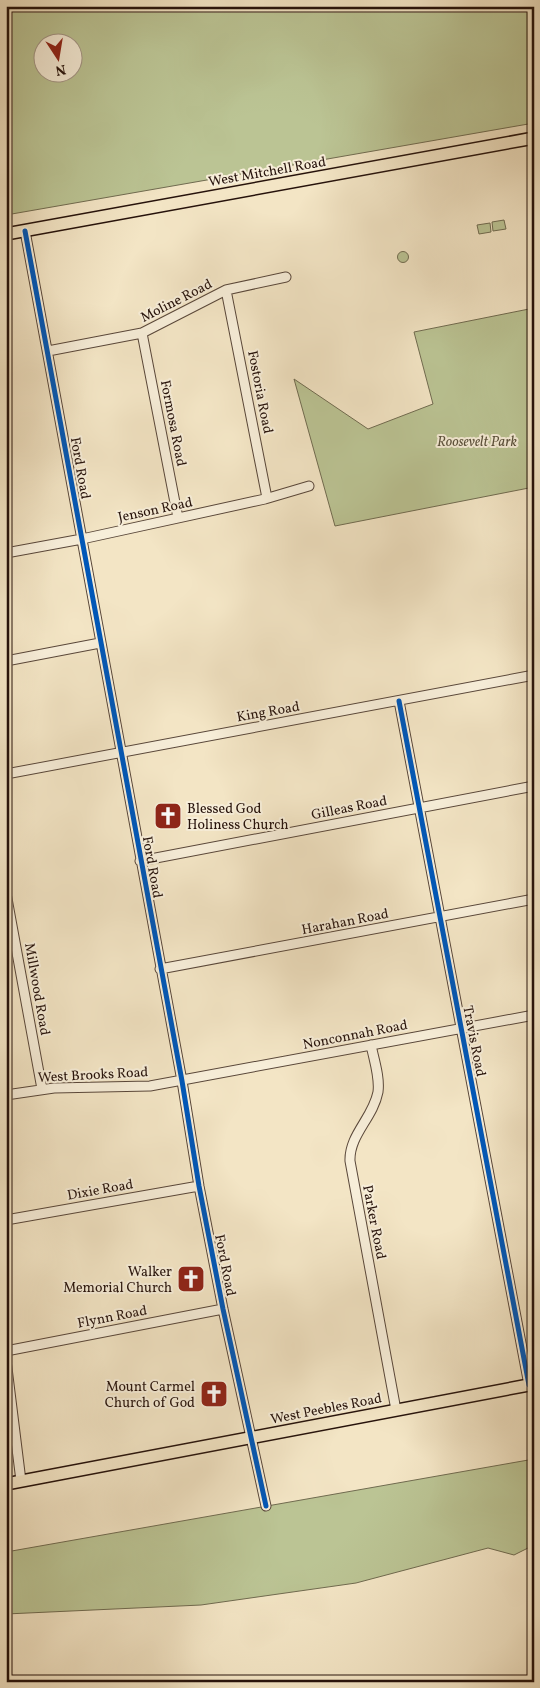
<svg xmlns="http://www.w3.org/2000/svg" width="540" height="1688" font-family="Vollkorn,serif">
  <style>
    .green { fill: #bbc494; stroke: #706b50; fill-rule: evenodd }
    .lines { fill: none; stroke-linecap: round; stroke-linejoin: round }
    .minor-casing { stroke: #59473a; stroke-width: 11 }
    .major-casing { stroke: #26120b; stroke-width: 14 }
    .minor { stroke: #f7eed9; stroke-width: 9 }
    .major { stroke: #f3e5c5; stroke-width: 11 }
    .cycleway-casing { stroke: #f7eed9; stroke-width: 8 }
    .cycleway { stroke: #0057b8; stroke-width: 5 }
    .labels { text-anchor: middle; stroke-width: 4; stroke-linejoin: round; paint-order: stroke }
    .street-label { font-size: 14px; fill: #26120b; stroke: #f7eed9 }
    .park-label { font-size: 14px; font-style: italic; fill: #5a503b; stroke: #f7eed9 }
    .poi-label { font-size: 14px; fill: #26120b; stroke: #f7eed9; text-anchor: end }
  </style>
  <rect width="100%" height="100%" fill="#f3e5c5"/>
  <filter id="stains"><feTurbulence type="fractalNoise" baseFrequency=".004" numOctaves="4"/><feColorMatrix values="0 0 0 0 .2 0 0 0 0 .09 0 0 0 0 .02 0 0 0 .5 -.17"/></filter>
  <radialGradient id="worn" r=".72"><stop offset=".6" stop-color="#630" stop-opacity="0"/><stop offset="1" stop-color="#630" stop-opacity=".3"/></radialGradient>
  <path class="green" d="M6 6H534V123L6 215ZM42 42H72V72H42Z
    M504 220 506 229 493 231 492 222Z
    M490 223 491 232 479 234 477 225Z
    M397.5 257a5.5 5.5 0 1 1 11 0a5.5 5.5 0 1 1-11 0Z
    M534 308V487L335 526 294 379 368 429 433 404 414 332Z
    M534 1459V1545L514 1555 488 1548 356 1583 201 1605 6 1614V1552Z"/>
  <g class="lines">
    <defs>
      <path id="minor" d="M25 231 182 1081 199 1186 223 1309 266 1506
        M226 290 267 498
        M142 333 178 518
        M48 351 142 333 226 290 286 277
        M6 553 82 539 265 499 309 486
        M6 661 100 643
        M399 701 529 1385
        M6 774 534 675
        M140 861 534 786
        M6 893 42 1089
        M160 969 534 899
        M371 1045C374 1060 380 1077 378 1092 373 1118 349 1135 350 1161L396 1410
        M6 1095 54 1088 150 1086 534 1015
        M6 1220 199 1186
        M6 1351 223 1309
        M6 1360 21 1481"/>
      <path id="major" d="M6 234 534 138
        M6 1484 534 1384"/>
    </defs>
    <use href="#minor" class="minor-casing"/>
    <use href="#major" class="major-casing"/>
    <use href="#minor" class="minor"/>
    <use href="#major" class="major"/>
    <defs>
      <path id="cycleway" d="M25 231 182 1081 199 1186 223 1309 266 1506
        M399 701 529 1385"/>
    </defs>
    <use href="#cycleway" class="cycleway-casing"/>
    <use href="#cycleway" class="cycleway"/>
  </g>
  <defs>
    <symbol id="church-square" viewBox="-11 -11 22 22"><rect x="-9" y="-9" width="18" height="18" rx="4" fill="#8f2418" stroke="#f7eed9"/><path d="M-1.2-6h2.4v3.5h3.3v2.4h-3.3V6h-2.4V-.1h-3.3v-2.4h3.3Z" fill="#fff"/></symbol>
  </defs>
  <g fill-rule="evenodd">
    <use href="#church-square" x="152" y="800" width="32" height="32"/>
    <use href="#church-square" x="175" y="1263" width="32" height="32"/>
    <use href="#church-square" x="198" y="1378" width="32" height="32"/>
  </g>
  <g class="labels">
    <g class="street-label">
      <text transform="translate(267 171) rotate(-10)" y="5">West Mitchell Road</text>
      <text transform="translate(176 300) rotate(-27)" y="5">Moline Road</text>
      <text transform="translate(261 392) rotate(79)" y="5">Fostoria Road</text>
      <text transform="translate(174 423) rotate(79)" y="5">Formosa Road</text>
      <text transform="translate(81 468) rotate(80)" y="5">Ford Road</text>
      <text transform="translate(155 509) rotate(-12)" y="5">Jenson Road</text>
      <text transform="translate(268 711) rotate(-10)" y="5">King Road</text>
      <text transform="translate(349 807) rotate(-11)" y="5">Gilleas Road</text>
      <text transform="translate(153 867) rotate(80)" y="5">Ford Road</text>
      <text transform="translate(345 921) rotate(-11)" y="5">Harahan Road</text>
      <text transform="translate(38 989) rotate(80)" y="5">Millwood Road</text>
      <text transform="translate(355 1034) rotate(-11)" y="5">Nonconnah Road</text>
      <text transform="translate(475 1041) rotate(79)" y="5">Travis Road</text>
      <text transform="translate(93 1074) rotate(-3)" y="5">West Brooks Road</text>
      <text transform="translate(100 1189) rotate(-10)" y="5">Dixie Road</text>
      <text transform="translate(375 1222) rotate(79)" y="5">Parker Road</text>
      <text transform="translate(226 1265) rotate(79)" y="5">Ford Road</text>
      <text transform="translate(112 1316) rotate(-11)" y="5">Flynn Road</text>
      <text transform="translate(326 1408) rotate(-11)" y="5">West Peebles Road</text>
    </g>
    <g class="park-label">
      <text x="477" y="446">Roosevelt Park</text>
    </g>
    <g class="poi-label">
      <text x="187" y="813" text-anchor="start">Blessed God<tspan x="187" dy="16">Holiness Church</tspan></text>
      <text x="172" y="1276">Walker<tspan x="172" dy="16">Memorial Church</tspan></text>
      <text x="195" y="1391">Mount Carmel<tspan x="195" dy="16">Church of God</tspan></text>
    </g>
  </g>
  <rect width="540" height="1688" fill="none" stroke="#f3e5c5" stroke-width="25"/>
  <rect x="8" y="8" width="525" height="1673" fill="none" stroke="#26120b" stroke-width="2.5"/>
  <rect x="12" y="12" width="515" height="1663" fill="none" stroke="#26120b"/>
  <g transform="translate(58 58) rotate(168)"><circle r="24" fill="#f7eed9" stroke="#a39687"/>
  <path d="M0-4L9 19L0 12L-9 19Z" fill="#8f2418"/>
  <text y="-8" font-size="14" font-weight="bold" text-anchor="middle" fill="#26120b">N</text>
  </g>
  <rect width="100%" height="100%" filter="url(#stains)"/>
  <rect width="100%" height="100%" fill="url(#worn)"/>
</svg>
